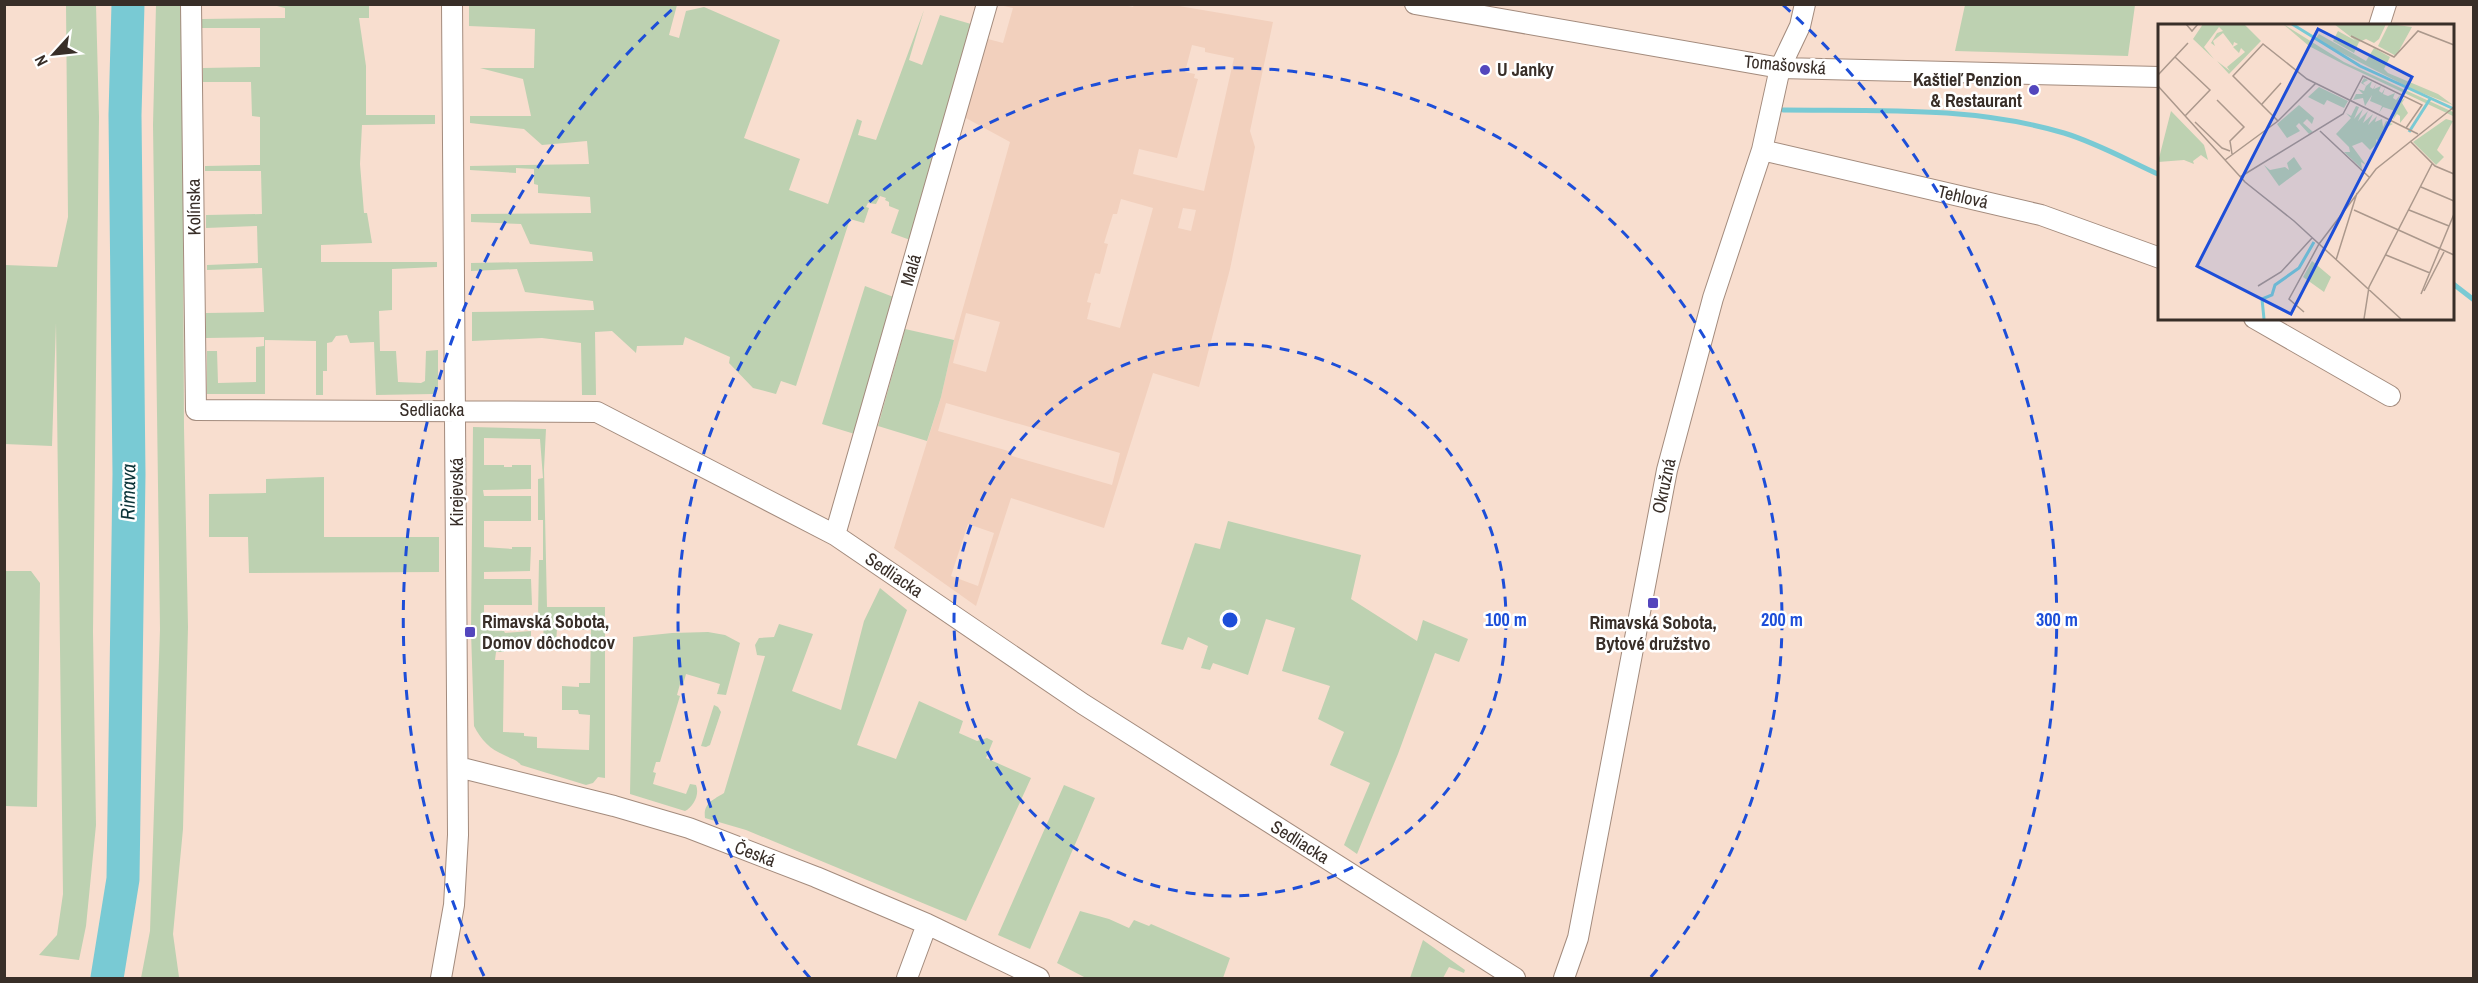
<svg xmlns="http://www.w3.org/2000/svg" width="2478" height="983" font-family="'Archivo Narrow',sans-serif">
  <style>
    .built { fill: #f2d0bd; fill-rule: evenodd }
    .green { fill: #bdd1b1; fill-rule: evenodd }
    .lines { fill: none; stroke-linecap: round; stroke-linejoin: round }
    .stream { stroke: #79cad4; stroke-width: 5 }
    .river { stroke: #79cad4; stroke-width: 33 }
    .minor-casing { stroke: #a38b7d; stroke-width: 22 }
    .minor { stroke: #fff; stroke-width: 20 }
    .ring { fill: none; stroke: #1d4ed8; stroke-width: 3; stroke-dasharray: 10 8 }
    .poi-dot { fill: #5346bd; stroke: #fff; stroke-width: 2 }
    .labels { text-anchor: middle; stroke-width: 5; stroke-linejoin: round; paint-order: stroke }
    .street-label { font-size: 18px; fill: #382e28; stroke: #fff }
    .poi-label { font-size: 18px; font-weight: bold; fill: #382e28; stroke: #fff; text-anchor: start }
    .water-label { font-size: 20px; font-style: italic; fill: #0b3338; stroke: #fff }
    .inset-river { fill: none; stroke: #79cad4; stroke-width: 3 }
    .inset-road { fill: none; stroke: #ab988c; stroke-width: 1.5 }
    .view { fill: #1d4ed8; fill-opacity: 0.15; stroke: #1d4ed8; stroke-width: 3 }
    .inset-edge { fill: none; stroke: #382e28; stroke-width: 3 }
    .centre { fill: #1d4ed8; stroke: #fff; stroke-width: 3 }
    .ring-label { font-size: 18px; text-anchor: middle; font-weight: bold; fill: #1d4ed8; stroke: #fff; stroke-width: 5; stroke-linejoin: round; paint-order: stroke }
  </style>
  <rect width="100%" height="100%" fill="#f8decf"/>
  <path class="built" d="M1119 4 1133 7 1134 5H1173L1273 22 1250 131 1255 147 1230 269 1199 387 1153 373 1104 528 1011 498 976 606 894 548 941 397 954 340 1010 142 964 117 988 39 1003 43 1013 8 999 5ZM1192 45 1205 48V52L1234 58 1204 191 1133 174 1139 149 1177 158 1198 79 1194 78 1195 74 1185 72ZM1121 199 1153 208 1120 328 1087 319 1091 303 1087 302 1095 273 1100 274 1108 244 1104 243 1113 214H1117ZM1183 208 1196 210 1191 231 1178 228ZM966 313 1000 322 986 372 953 363ZM946 403 1120 453 1112 485 1012 456V452L938 431ZM968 524 994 533 978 586 951 576Z"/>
  <path class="green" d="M182 4 184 428 188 627 183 829 173 934 179 977 141 978 150 931 160 629 153 125 156 5Z
    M66 5H96L99 117 93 632 96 825 86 926 79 960 39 955 57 935 63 894 56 323 52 446 4 444 5 265 57 267 68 217Z
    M273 5H369V18H359L366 66V115H435V124L362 125 360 164 364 213H367L372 243 321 245V262H437V267L392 269V310L379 311 380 351H396L398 382 421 383 425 381 426 351 438 350V387L433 394 376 395 374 342 350 343 347 335 336 336 332 342 327 343V371H323V395H316V341L265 340V394H207V351H217L218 383 256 382V347L264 346V337L206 338V313L264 312 262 268 207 270V265L258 263 257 226 206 228V215L262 214 261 171H205V166L260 165V117L252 116 251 82H203V68L260 67V28H202V19L285 18V8Z
    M469 5H677L669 35 679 38 686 11 704 7 780 40 744 138 800 159 789 190 828 204 857 119 862 121 858 135 876 140 924 10 909 60 922 65 940 15 971 24 913 241 891 233 899 210 889 206V202L885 200 886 198 880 196 876 204 868 203 866 207 869 208 864 223 850 219 796 386 781 381 776 394 753 388 729 363 730 357 685 337 683 345 637 346 636 353 612 331 595 332 596 395H582L581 343 542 338 472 341V312L594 310 593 301 525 292 517 269 471 271V263L593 261 592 252 530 244 521 224 471 222V214L591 213 590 197 538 193V185L534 184V169L516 168V173L470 170V166L589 164 587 141 542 145 524 129 470 123V116H531L523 79 480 68H534L535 29 469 26Z
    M1965 5H2135L2128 56 1955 51Z
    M865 286 896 298 858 435 822 424Z
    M905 329 954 340 941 397 927 441 878 426Z
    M473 427 546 429 544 469 547 607H605V778L598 777 593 783 586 785 521 765C516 759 511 759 504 755 490 749 481 740 474 726L471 631ZM484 438 540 439 543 478 538 479V520H543V560H539L538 617H544L543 643H556L557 629 591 630 590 683H579V687L562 686V710H578L579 714 590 715 589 750 537 748V737L524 736V733L503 732 504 660H495L496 652H504L505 642 531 643V631L505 633 504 631 484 630V605H532L531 579H484V572L530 571 531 547H512V549L484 547V521H531V496H484L483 490 531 489V465H512V467H504V465H484Z
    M324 477V537H439V572L249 573 248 537H209V494L266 493V479Z
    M1228 521 1361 555 1351 599 1417 641 1423 620 1468 639 1459 662 1435 653 1398 754 1357 854 1344 845 1370 783 1330 765 1344 732 1318 719 1330 686 1282 671 1295 628 1266 619 1248 675 1213 663 1210 670 1201 668 1208 646 1188 637 1183 650 1161 644 1195 543 1220 549Z
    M5 571H31L40 583 37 807 5 806Z
    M880 588 907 610 857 745 896 759 919 701 963 721 959 733 977 741 987 738 993 741 986 758 1031 778 966 921 746 830 705 818C703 803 713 800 724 793L765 656 757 655 755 645 759 638 774 637 779 624 813 634 792 691 841 710 864 621Z
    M708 632 725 635 740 643 726 695 717 694 720 684 686 674 683 685 680 684 677 695 680 696 660 762H656L653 772 656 773 653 784 686 794 690 784 696 785C700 795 693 807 685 811L630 794 633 637 672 633Z
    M714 705 718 707 721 712 710 745 706 747 701 746Z
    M1064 785 1095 798 1030 949 998 935Z
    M1080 911 1109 919 1129 928 1134 920 1149 926 1151 924 1230 958 1223 978H1086L1057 963Z
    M1423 940 1465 970 1464 973 1449 967 1443 978H1410Z"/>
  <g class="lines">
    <path class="stream" d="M1783 110C1877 111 1973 106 2064 133 2097 143 2129 161 2160 175
      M2452 283 2474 300"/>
    <path class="river" d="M107 978 123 879 129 474 125 115 128 4"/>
    <defs>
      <path id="minor" d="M191 4 196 410 597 412 835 535 1083 704 1515 978
        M1415 4 1780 68 2160 77
        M2379 26 2386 4
        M1762 150 2041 215 2160 258
        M2254 318 2390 396
        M835 535 987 4
        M458 767 614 806 689 828 816 877 927 924 1039 978
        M441 978 454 905 458 835 452 4
        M907 978 927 924
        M1564 978 1578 938 1667 470 1713 298 1762 150 1780 68 1800 26 1805 4"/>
    </defs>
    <use href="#minor" class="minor-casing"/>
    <use href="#minor" class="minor"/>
  </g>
  <g class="ring">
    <circle cx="1230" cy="620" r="276"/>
    <path d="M810 978A552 552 0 1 1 1650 978"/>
    <path d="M484 976A827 827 0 0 1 677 5M1783 5A827 827 0 0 1 1976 976"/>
  </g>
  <g class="poi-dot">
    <circle cx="1485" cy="70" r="6"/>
    <circle cx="2034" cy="90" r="6"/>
    <rect x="1647" y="597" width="12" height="12" rx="3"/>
    <rect x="464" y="626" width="12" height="12" rx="3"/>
  </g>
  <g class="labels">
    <g class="street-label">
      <text transform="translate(1785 65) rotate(5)" y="6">Tomašovská</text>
      <text transform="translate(1963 197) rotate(13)" y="6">Tehlová</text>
      <text transform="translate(194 207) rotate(-91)" y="6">Kolínska</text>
      <text transform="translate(911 270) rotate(-74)" y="6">Malá</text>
      <text x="432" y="416">Sedliacka</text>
      <text transform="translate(1664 486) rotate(-78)" y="6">Okružná</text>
      <text transform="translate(457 492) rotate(-90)" y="6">Kirejevská</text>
      <text transform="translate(894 575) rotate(34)" y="6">Sedliacka</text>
      <text transform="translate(1300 842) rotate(32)" y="6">Sedliacka</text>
      <text transform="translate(755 854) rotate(21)" y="6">Česká</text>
    </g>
    <g class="poi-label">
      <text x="1497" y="76">U Janky</text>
      <text x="2022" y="86" text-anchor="end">Kaštieľ Penzion<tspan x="2022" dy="21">&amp; Restaurant</tspan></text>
      <text x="482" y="628">Rimavská Sobota,<tspan x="482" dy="21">Domov dôchodcov</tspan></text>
      <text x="1653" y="629" text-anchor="middle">Rimavská Sobota,<tspan x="1653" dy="21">Bytové družstvo</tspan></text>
    </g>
    <g class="water-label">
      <text transform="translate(128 492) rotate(-89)" y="7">Rimava</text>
    </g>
  </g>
  <g transform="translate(2158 24)">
    <rect width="296" height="296" fill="#f8decf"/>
    <path d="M45 0H86L103 17 71 50 59 37 72 47 69 43 87 28 83 24 81 29 75 23 80 20 76 18 75 22 65 9 55 17 57 22 53 19 59 9 65 7 61 3 46 23 56 35 35 15ZM125 0 186 38 295 88V92L185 40 151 22ZM176 0H228L221 15 216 19 208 15 201 18 196 29 175 17 180 7 198 17ZM231 0 254 3 238 32 220 22ZM161 10 208 37 216 24 232 33 226 45 230 49 280 70 295 81 256 66 170 22 158 14ZM206 54 210 56 205 59 208 62 214 57 212 63 215 65 218 60 216 65 223 62 221 67 224 69 227 64 225 70 230 72 237 69 235 74 238 76 242 71 239 80 247 74 244 79 250 89 242 99V92L239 90 235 96 237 87 225 83 221 89 224 82 212 77 214 71 207 82 205 74 195 76 198 70H205L200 65 206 67 208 62 203 59ZM161 63 190 77 186 84 169 76 166 81 150 73ZM141 81 156 94 154 100 149 95 145 99 155 108 151 110 141 99 138 102 142 107 129 114 119 100ZM198 82 201 83 196 95 205 85 200 97 210 87 205 99 215 90 210 101 219 92 217 98 224 95 225 103 228 97 235 100 229 103 222 119 218 115 219 120 212 126 204 118 194 122 208 141 203 138 204 145 186 128H192L191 123 178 110 193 94 188 89 193 92ZM288 95 295 97 279 126 286 133 278 141 255 118ZM136 133 144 145 121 162 106 141 112 146 127 143 131 146 129 139ZM154 237 173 253 166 268 145 253Z" fill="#bdd1b1"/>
    <path d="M13 87 46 121 50 136 43 131 35 137 36 140 26 136 0 138Z" fill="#bdd1b1"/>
    <path class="inset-river" d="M134 0 202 42 296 85M251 108 272 75M106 295 104 275 114 271 117 261 141 244 156 218"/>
    <path class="inset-road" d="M28 0 34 7 40 0M193 12 236 33 260 7 296 21M17 33 52 66 27 92M0 51 30 19M0 62 87 158 136 197 243 295M59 76 86 103 72 117 74 130M104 80 123 59M120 97 75 52 105 20 149 55 260 110M37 98 64 124 72 127M162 107 211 153M252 117 277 142 296 150M67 136 120 97 158 59M82 153 185 90 205 52 264 81 248 104M263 163 296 177M196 186 296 231M251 186 291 202M228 231 272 249M178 236 199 169M100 262 123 248 154 214M266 267 286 228M263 270 296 190M146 288 131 275 161 220 218 145 296 83M206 295 211 263 274 140"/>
    <path class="view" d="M160 5 254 53 133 290 39 242Z"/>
    <rect width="296" height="296" class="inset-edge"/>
  </g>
  <circle cx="1230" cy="620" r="9" class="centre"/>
  <g class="ring-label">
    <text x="1506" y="626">100 m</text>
    <text x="1782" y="626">200 m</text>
    <text x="2057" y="626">300 m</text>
  </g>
  <rect width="2478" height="983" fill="none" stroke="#382e28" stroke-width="12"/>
  <g transform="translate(54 54) rotate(243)" stroke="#ffffff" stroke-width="4.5" paint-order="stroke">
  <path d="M0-4.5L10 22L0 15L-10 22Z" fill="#382e28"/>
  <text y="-9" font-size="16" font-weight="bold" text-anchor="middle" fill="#382e28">N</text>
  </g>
</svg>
